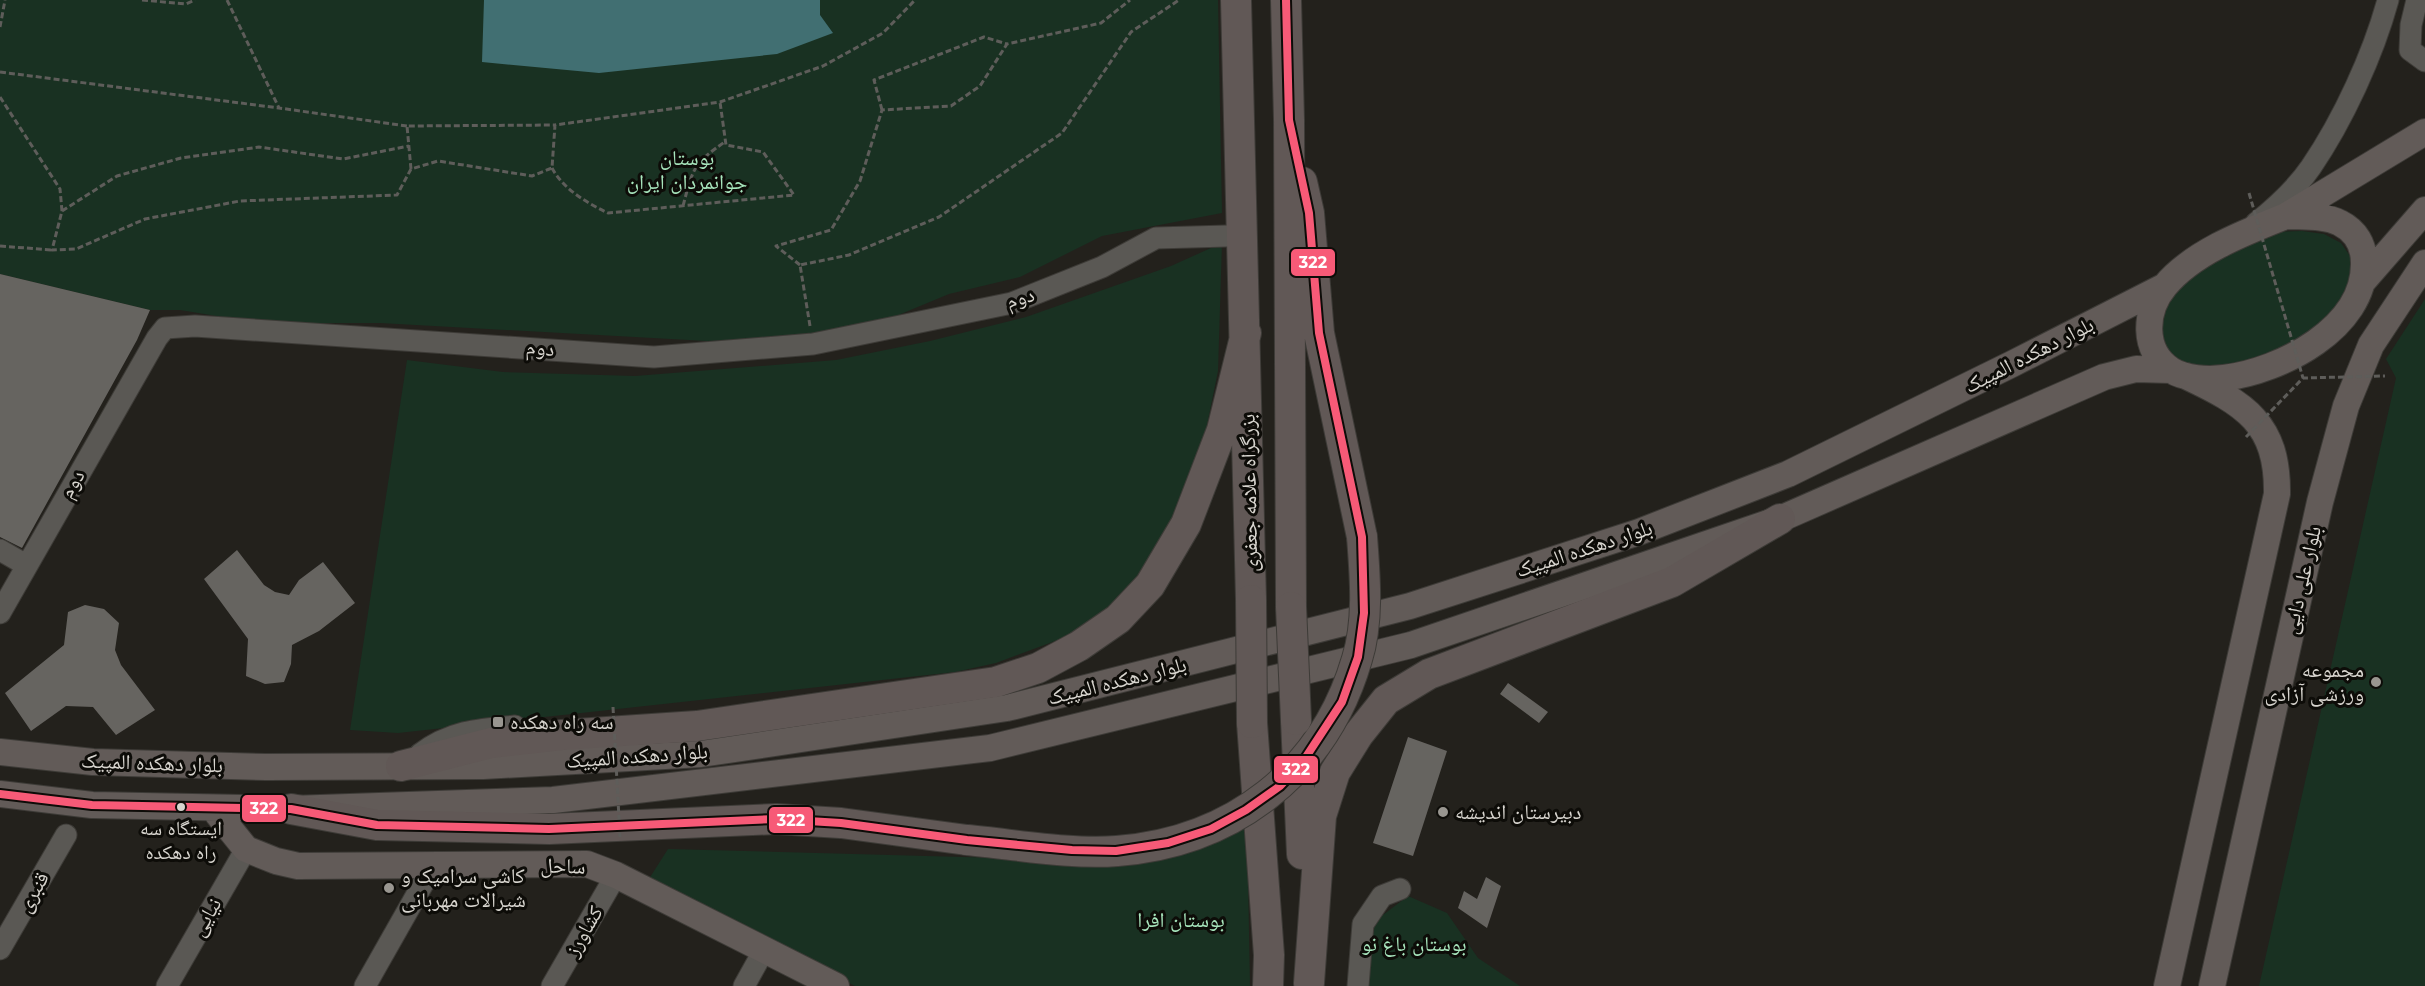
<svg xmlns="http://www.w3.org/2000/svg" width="2425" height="986" font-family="Montserrat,'Noto Naskh Arabic',sans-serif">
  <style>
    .green { fill: #193122 }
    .water { fill: #416f72 }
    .building { fill: #666460 }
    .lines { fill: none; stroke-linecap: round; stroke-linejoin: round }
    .minor-casing { stroke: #3d3b37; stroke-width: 23 }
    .major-casing { stroke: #3d3b37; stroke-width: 28 }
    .highway-casing { stroke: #3d3b37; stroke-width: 32 }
    .path { stroke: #5e5d5a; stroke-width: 3; stroke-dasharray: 6 3; stroke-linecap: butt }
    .minor { stroke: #5a5854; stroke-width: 21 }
    .major { stroke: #625b58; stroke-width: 26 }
    .highway { stroke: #615856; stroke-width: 30 }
    .highway-bridge-casing { stroke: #3d3b37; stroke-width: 32; stroke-linecap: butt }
    .path-bridge { stroke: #5e5d5a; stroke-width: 3; stroke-dasharray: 6 3; stroke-linecap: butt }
    .highway-bridge { stroke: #615856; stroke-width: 30 }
    .bus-1-casing { stroke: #0d0c08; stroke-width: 12 }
    .bus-1 { stroke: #f75a77; stroke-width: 8 }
    .poi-dot { fill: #999690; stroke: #0d0c08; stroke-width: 2 }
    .bus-dot { fill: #d8d5cf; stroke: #0d0c08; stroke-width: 2 }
    .labels { text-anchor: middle; stroke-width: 6; stroke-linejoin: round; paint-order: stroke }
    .bus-label { font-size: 20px; fill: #d8d5cf; stroke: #0d0c08 }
    .park-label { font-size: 21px; fill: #a8e6bd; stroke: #0d0c08 }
    .street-label { font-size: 21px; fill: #d8d5cf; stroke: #0d0c08 }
    .poi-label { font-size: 21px; fill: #d8d5cf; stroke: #0d0c08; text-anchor: start }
    .line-badge { stroke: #0d0c08; stroke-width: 2 }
    .badge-label { font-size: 16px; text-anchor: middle; font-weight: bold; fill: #fff }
  </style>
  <rect width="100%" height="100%" fill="#23211c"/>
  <path class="green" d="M0 0H1218L1222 213 1102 236 1020 277 949 294 872 326 803 337 707 341 380 323H259L180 310H150L0 274Z
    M2302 231 2324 234 2341 243 2350 256 2352 273 2348 293 2334 314 2307 337 2272 357 2208 368 2185 365 2171 358 2159 331 2165 301 2197 268 2273 232Z
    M1222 243 1218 371 1205 435 1159 554 1117 606 1066 637 996 663 955 672 398 733 350 730 407 360 503 372 635 376 836 360 930 341 1026 317 1171 266Z
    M2425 299V986H2259L2396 378 2386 359Z
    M1247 824 1250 986H855L647 882 668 849 1115 861Z
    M1408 896 1447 913 1478 958 1520 986H1365L1371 924Z"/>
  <path class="water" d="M484 0H820V15L833 33 777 54 599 73 482 62Z"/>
  <path class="building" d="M0 274 150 310 137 340 22 548 0 537Z
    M237 550 264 585 275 592 289 595 299 580 323 562 355 603 319 631 292 645 291 664 284 682 265 684 246 676 248 639 204 579Z
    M85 605 104 609 119 623 115 650 121 665 155 710 116 735 93 707 66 706 31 731 5 693 64 645 68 612Z
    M1508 683 1548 712 1539 723 1500 694Z
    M1408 737 1447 751 1413 856 1373 843Z
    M1486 877 1501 886 1487 928 1458 908 1464 891 1477 899Z"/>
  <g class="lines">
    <defs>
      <path id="minor" d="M2417 0 2411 25 2410 50 2425 61
        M2256 223C2276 207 2296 189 2311 167 2343 120 2373 55 2388 0
        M0 550 26 565
        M0 613 157 338 165 328 195 326 654 357 813 344 1012 303 1102 267 1156 238 1227 236
        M420 754C450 731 479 729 515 726
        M0 949 66 835
        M167 986 246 849
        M365 986 433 866
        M552 986 616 875
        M744 986 764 950
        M1358 986 1363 924 1382 896 1400 889"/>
      <path id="major" d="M2286 216C2303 217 2325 215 2340 223 2356 231 2364 245 2364 263 2365 328 2281 371 2224 378 2208 380 2185 379 2171 370 2142 351 2144 311 2165 286 2193 252 2246 232 2286 216Z
        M2286 216 2425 132
        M2364 280 2425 210
        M0 752 93 762 266 767 483 766 701 754 1007 708 1410 606 1639 532 1788 474 2012 364 2165 286
        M0 794 92 805 291 809 553 800 990 748 1411 645 1780 519 2104 377 2136 369 2171 370
        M213 808 246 849 276 861 298 866 587 864 616 875 836 986
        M2167 986 2277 494C2278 423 2245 404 2186 376
        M2212 986 2320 502 2346 406 2371 345 2425 263"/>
      <path id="highway" d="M1236 0 1251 600
        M1286 0 1289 120 1291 607
        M1302 182 1309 213 1319 333 1362 537
        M1296 720 1302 854
        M1252 723 1269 955 1268 986
        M401 766 491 743 562 735 697 726 996 682 1038 668 1079 646 1118 619 1150 585 1186 524 1222 430 1246 333
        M291 809 377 825 549 829 776 819 841 823 967 840
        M1309 983 1321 816 1335 772 1358 735 1386 700 1429 674 1672 582 1780 519"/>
    </defs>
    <use href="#minor" class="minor-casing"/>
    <use href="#major" class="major-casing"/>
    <use href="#highway" class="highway-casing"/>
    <path class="path" d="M142 0 186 4 195 0
      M227 0 279 108 407 126
      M0 27 5 0
      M0 72 279 108
      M0 97 60 189 62 211 52 250 76 249 145 219 240 201 397 195 411 169 438 161 532 176 552 168 555 125 720 102 823 66 883 33 915 0
      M882 110 874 80 984 37 1007 44
      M552 168C563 189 587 203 608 213L794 195 763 152 726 145 720 102
      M411 169 407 126 555 125
      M683 206C693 168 693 164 726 141
      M62 211 117 176 181 158 259 147 343 159 409 146
      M0 246 52 250
      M800 265 776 246 831 230 860 181 882 110 951 106 980 86 1007 44 1101 23 1130 0
      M810 326 800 265 849 255 939 217 1062 133 1131 32 1179 0"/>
    <use href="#minor" class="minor"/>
    <use href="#major" class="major"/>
    <use href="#highway" class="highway"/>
    <defs>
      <path id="highway-bridge" d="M1251 600 1252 723
        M1291 607 1296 720
        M967 840C1012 844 1072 855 1117 851 1233 842 1324 772 1357 659 1369 621 1365 576 1362 537"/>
    </defs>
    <use href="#highway-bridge" class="highway-bridge-casing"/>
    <path class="path-bridge" d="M2249 193 2303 378
      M2246 437 2303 378 2385 376
      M613 707 620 837"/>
    <use href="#highway-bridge" class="highway-bridge"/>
    <defs>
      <path id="bus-1" d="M0 794 92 805 291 809 377 825 549 829 776 819 841 823 967 840 1072 850 1116 851 1168 843 1211 829 1246 810 1280 786 1302 763 1342 702 1358 657 1364 613 1362 537 1319 333 1309 213 1289 120 1286 0"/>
    </defs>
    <use href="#bus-1" class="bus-1-casing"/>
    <use href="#bus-1" class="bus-1"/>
  </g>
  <g class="poi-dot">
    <circle cx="2376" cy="682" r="6"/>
    <rect x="492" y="716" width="12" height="12" rx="3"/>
    <circle cx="1443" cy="812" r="6"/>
    <circle cx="389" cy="888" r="6"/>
  </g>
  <circle class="bus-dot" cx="181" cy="807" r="5"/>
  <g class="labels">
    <g class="bus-label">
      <text x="181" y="835">ایستگاه سه<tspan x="181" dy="24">راه دهکده</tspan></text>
    </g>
    <g class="park-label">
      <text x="687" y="165">بوستان<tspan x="687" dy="24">جوانمردان ایران</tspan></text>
      <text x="1181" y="927">بوستان افرا</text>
      <text x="1414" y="951">بوستان باغ نو</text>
    </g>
    <g class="street-label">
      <text transform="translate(1020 298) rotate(-18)" y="7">دوم</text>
      <text transform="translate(540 348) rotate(4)" y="7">دوم</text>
      <text transform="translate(2029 355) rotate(-27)" y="7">بلوار دهکده المپیک</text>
      <text transform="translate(72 484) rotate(-60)" y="7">دوم</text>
      <text transform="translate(1249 493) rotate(-91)" y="7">بزرگراه علامه جعفری</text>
      <text transform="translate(1584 549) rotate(-18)" y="7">بلوار دهکده المپیک</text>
      <text transform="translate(2302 580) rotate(-77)" y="7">بلوار علی دایی</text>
      <text transform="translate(1117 681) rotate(-14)" y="7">بلوار دهکده المپیک</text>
      <text transform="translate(637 756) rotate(-4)" y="7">بلوار دهکده المپیک</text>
      <text transform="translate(152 763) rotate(2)" y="7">بلوار دهکده المپیک</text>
      <text transform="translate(563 866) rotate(2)" y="7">ساحل</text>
      <text transform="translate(33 892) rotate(-60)" y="7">قنبری</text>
      <text transform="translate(206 917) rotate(-60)" y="7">نیایی</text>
      <text transform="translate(584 931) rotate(-60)" y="7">کشاورز</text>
    </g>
    <g class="poi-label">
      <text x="2364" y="677" text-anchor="end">مجموعه<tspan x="2364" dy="24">ورزشی آزادی</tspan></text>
      <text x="510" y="729">سه راه دهکده</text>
      <text x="1455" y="819">دبیرستان اندیشه</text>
      <text x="401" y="883">کاشی سرامیک و<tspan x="401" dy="24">شیرالات مهربانی</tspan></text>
    </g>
  </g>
  <g class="line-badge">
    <rect x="1290" y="248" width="46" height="29" rx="6" fill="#f75a77"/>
    <rect x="1273" y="755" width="46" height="29" rx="6" fill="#f75a77"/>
    <rect x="241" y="794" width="46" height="29" rx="6" fill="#f75a77"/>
    <rect x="768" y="806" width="46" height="28" rx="6" fill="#f75a77"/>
  </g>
  <g class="badge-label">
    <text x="1313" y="268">322</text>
    <text x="1296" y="775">322</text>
    <text x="264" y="814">322</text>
    <text x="791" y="826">322</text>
  </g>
</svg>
